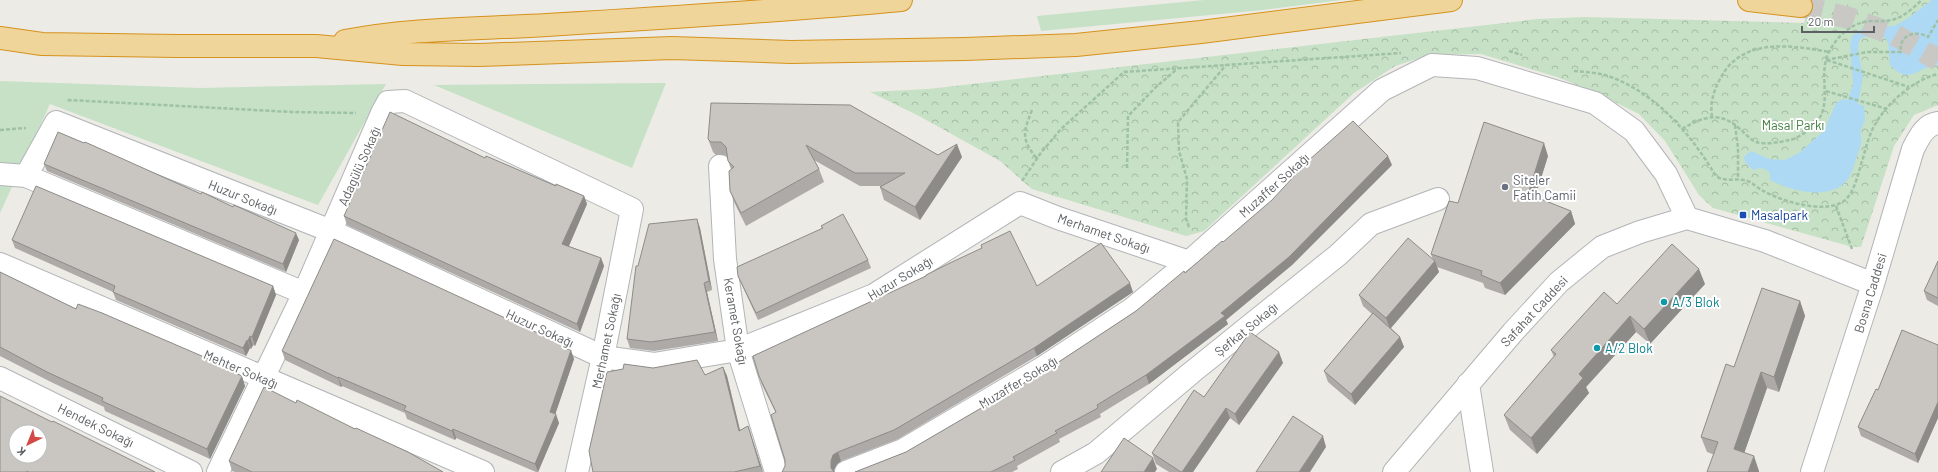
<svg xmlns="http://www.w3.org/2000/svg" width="1938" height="472" font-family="Barlow,sans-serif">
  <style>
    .grass { fill: #c6e1c5 }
    .park { fill: url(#park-crowns) }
    .water { fill: #aed9f4 }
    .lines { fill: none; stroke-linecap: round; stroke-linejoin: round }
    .highway-tunnel { stroke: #c9c8c4; stroke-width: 22; stroke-dasharray: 22 11; stroke-linecap: butt }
    .minor-casing { stroke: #b2b5b8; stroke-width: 24 }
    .highway-casing { stroke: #d5921d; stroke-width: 24 }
    .path { stroke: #9fc2a7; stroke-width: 2.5; stroke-dasharray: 4 2; stroke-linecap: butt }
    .minor { stroke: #fff; stroke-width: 22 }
    .highway { stroke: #efd59a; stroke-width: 22 }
    .wall { fill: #adaaa7 }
    .shaded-wall { fill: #8d8b88 }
    .building { fill: #c9c6c2; stroke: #8d8b88; fill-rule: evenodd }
    .worship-dot { fill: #6b7280; stroke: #fff; stroke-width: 1.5 }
    .transit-dot { fill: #1a4fb4; stroke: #fff; stroke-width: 1.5 }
    .culture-dot { fill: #0f9aa8; stroke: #fff; stroke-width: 1.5 }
    .labels { text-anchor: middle; stroke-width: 4; stroke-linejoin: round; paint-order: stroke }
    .park-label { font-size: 13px; fill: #407f40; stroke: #fff }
    .street-label { font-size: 13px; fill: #5d6063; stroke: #fff }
    .worship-label { font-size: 13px; fill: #5b616d; stroke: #fff; text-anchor: start }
    .transit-label { font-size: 13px; fill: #164399; stroke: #fff; text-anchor: start }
    .culture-label { font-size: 13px; fill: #0d838f; stroke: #fff; text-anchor: start }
  </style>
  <defs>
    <pattern id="park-crowns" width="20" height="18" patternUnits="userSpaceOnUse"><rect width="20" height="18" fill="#c6e1c5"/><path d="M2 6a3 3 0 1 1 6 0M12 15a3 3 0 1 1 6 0" fill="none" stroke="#a4baa4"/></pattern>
  </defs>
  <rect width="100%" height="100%" fill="#edebe5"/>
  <path class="grass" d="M1204 0H1342L1263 10 1041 31 1037 16Z
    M1811 0H1858L1804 23Z
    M0 81 200 88 386 84 318 205 50 104 0 213Z
    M666 83 632 168 434 85Z"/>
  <path class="park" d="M1858 0H1938V105L1914 115 1894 146 1861 247 1849 246 1713 208 1699 195 1665 141 1639 114 1597 93 1557 77 1481 54 1429 55 1395 66 1354 93 1204 231 1186 236 1032 189 1000 161 921 117 870 92 928 89 1538 19 1585 17 1804 23Z"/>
  <path class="water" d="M1932 0H1938V65C1917 66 1911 87 1890 65L1888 42 1884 37H1864L1859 41 1858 50 1863 77 1858 104 1864 106 1865 121C1858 132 1862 133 1861 144 1860 149 1857 155 1856 159 1854 165 1852 174 1848 179 1831 202 1791 191 1770 180V173C1764 168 1761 167 1753 170L1745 162 1744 157 1751 151 1769 159 1785 160 1799 153 1824 131 1836 103 1843 99 1848 100 1853 84 1850 44 1852 36 1864 27 1894 26 1907 19Z"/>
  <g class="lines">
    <path class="highway-tunnel" d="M1801 6 1849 18 1895 35 1938 60"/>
    <defs>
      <path id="minor" d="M720 166 725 259 738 350 776 472
        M0 174 26 176 304 293
        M26 176 56 122 331 231 603 357 654 364 738 350 874 295 1020 203 1058 218 1189 262
        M0 264 483 472
        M0 378 191 472
        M1468 384 1482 472
        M218 472 304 293 382 113 388 102 405 101 632 209 603 357 577 472
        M846 472 903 450 1044 367 1132 309 1189 262 1382 90 1432 65 1477 68 1595 103 1634 131 1666 174 1687 218
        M1062 472 1096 453 1191 373 1338 255 1371 224 1438 199
        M1394 472 1513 332 1559 282 1602 247 1640 232 1687 218 1765 241 1873 284
        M1812 472 1873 284 1913 149C1919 138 1924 125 1938 123"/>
      <path id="highway" d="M1749 0 1801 6
        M0 38 42 44 177 46H316L403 54 479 55 672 48 791 52 965 49 1076 45 1201 32 1451 0
        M345 41C412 28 479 29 547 25 665 18 783 11 901 0"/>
    </defs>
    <use href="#minor" class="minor-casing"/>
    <use href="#highway" class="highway-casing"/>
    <path class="path" d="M1509 51 1522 55
      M1826 60 1867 52H1901C1898 36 1915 29 1928 37L1938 20
      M1827 60 1909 87
      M1574 71C1588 72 1603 73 1616 79 1659 97 1691 135 1714 173 1722 186 1741 174 1753 184 1770 199 1831 219 1848 197 1856 187 1859 170 1863 158 1866 147 1869 136 1874 126 1887 103 1913 80 1938 74
      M1826 91 1887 109
      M68 101 69 100 292 112 356 113
      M1032 110C1023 133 1021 139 1037 159
      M1712 117C1710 103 1713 92 1720 79 1741 37 1791 45 1829 52
      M1735 125 1738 148V179
      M1682 129C1704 116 1720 111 1740 129 1745 133 1750 140 1756 142 1765 145 1781 142 1789 140 1797 139 1804 133 1810 129 1837 107 1816 77 1829 52 1837 36 1852 22 1871 21 1879 21 1887 22 1895 19 1905 16 1914 7 1922 0
      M0 130 26 128
      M1127 168 1128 116 1156 87 1177 69
      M1022 181 1040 154 1061 129 1124 72 1401 53
      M1836 206 1852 249
      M1189 227 1186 219 1187 179 1179 151 1178 122 1226 65"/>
    <use href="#minor" class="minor"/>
    <use href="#highway" class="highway"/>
  </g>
  <path class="wall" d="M708 139 938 155 962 157 920 220 884 200 880 187 882 186H860L814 160 819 169 824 182 746 226 735 204 730 191 731 169 728 161V157L725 155H716L713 152Z
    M1548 156 1535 197 1571 211 1575 224 1505 295 1485 288 1483 283 1437 267 1439 272 1391 328 1400 337 1404 347 1355 405 1328 382 1324 371 1372 314 1363 306 1359 295 1433 260 1431 254 1458 203Z
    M485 158 556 186 584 196 587 204 568 246 601 258 604 266 580 332 347 225 344 216Z
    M44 164 299 240 286 272 47 171Z
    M1392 165 1292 265 1226 320 1228 324 1149 384 1100 414 1101 417 1059 439 1060 442 1017 466 1018 469 1012 472H855L906 452 1048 369 1136 311 1223 242Z
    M697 219 700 228 712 290 707 292 718 341 654 351 630 348 627 339 638 266Z
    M821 226 868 260 871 268 758 320 741 283 738 276 822 229Z
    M12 240 273 286 276 295 255 346 253 345 251 349 250 348 246 356 116 300 113 292 15 248Z
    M1938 261V306L1927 300 1924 291Z
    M0 272 76 309 233 371 245 386 210 459 105 411 104 407 51 382 0 356Z
    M1705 284 1650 344 1636 332 1586 387 1589 393 1537 454 1510 430 1504 415 1554 357 1551 350 1617 304Z
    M1037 286 1133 292 1037 356 898 439 841 461 837 464 834 470V472L785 466V460L776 413 762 385 759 376Z
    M1800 301 1805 316 1779 392 1767 388 1744 453 1759 471 1707 452 1701 437 1734 367Z
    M1938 345V418L1918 463 1861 436 1858 427 1878 390Z
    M569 349 574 359 555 414 559 423 538 472H536L456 438 455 440 407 419 405 413 342 386 341 387 285 360 282 351Z
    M1283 363 1239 425 1230 418 1193 472H1169L1156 464 1152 453 1204 397Z
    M723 367 727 376 740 430 748 426 763 472H593L705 375Z
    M296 403 443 472H235L232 471 229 461Z"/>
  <path class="shaded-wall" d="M1544 143 1548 156 1532 207 1528 194Z
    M957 144 962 157 920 220 915 207Z
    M1388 156 1392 165 1292 265 1226 320 1228 324 1149 384 1146 375 1221 313Z
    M584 196 587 204 566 253 562 244Z
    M1571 211 1575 224 1505 295 1500 283Z
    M697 219 700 228 712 290 709 281Z
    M296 233 299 240 286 272 283 264Z
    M601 258 604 266 580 332 577 324Z
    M1435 261 1439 272 1390 329 1386 318Z
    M1699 269 1705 284 1650 344 1644 329Z
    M704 283 707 292 718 341 715 332Z
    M1130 283 1133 292 1037 356 1034 348Z
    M273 286 276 295 255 346 252 337Z
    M1800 301 1805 316 1779 392 1774 377Z
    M1630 316 1636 332 1586 387 1589 393 1537 454 1531 438 1579 374Z
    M250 336 253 345 251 349 248 341Z
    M1400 337 1404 347 1355 405 1351 394Z
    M247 340 250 348 246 356 243 348Z
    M568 347 570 353 571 350 574 359 554 418 556 414 559 423 538 472 535 464Z
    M1279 352 1283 363 1239 425 1235 414Z
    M723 367 727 376 742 439 739 431Z
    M1761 372 1767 388 1740 465 1734 449Z
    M242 376 245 386 210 459 207 449Z
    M338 377 342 386 341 387 338 378Z
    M1938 402V418L1918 463 1915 454Z
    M1226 408 1230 418 1193 472H1182Z
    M748 426 751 435 763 472 760 466Z
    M453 429 456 438 455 440 452 431Z
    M1323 436 1326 447 1310 472H1299Z
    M838 452 841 461 837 464 834 470V472L831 468V461L833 455Z
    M1754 456 1759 471V472H1748Z
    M1153 458 1157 469 1155 472H1144Z"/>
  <path class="building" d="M711 103 850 105 938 155 957 144 915 207 880 187 905 173H855L806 145 819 169 741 213 730 191 729 171 734 167 728 161 726 147 721 142H711L708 139Z
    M390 112 485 158 486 156 556 186V184L584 196 562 244 601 258 577 324 344 216Z
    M1353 121 1388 156 1289 257 1221 313 1225 316 1146 375 1097 405 1098 408 1055 431 1057 433 1013 457 1015 460 991 472H855L906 452 1048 369 1136 311 1184 271 1185 273 1222 241 1223 242 1272 200 1309 160Z
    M1484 122 1544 143 1528 194 1571 211 1500 283 1481 275 1482 271 1431 254 1449 201 1458 203Z
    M58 132 84 143 85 142 201 194 202 192 233 207 234 205 296 233 283 264 44 164Z
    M36 186 273 286 252 337 250 336 248 341 247 340 243 348 113 292 115 286 12 240Z
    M843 214 868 260 756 313 738 276 737 267 823 228 821 226Z
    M697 219 709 281 704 283 715 332 651 342 627 339 636 266H638L649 224Z
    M1010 231 1037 286 1101 243 1130 283 1034 348 894 430 838 452 833 455 831 461V468L834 472H782L785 466V460L771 415 776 412 759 376 753 356 926 276V275L950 263 982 248 981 245Z
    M1408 238 1435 261 1386 318 1359 295Z
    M334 239 568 347 567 349 571 350 550 412 556 414 535 464 453 429 452 431 404 410 406 406 338 377V378L282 351Z
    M1672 244 1699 269 1644 329 1630 316 1579 374 1583 378 1531 438 1504 415 1556 354 1551 350 1604 292 1617 304Z
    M1938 261V298L1924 291Z
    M0 272 76 309 78 304 102 313 232 369 231 371 242 376 207 449 102 401 103 398 47 372 0 347Z
    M1762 288 1800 301 1774 377 1761 372 1734 449 1754 456 1748 472H1707L1718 442 1701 437 1726 364 1734 367Z
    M1373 313 1400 337 1351 394 1324 371Z
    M1902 330 1938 345V402L1915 454 1858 427 1876 389 1878 390Z
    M1250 332 1279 352 1235 414 1226 408 1182 472H1181L1152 453 1194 390 1204 397Z
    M697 360 705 375 723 367 739 431 748 426 760 466 734 472H593L589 451 607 372 623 369 624 364 653 368Z
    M264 387 296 403 297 400 355 429 356 428 408 452 443 472H252L229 461Z
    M0 396 52 422 53 421 155 472H29L27 471V472H0ZM16 432H40V456H16Z
    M1293 416 1323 436 1299 472H1256Z
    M1124 438 1153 458 1144 472H1101Z"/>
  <circle class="worship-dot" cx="1505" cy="187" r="4"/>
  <rect class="transit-dot" x="1739" y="211" width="8" height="8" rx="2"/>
  <g class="culture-dot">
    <circle cx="1664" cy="302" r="4"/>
    <circle cx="1597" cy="348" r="4"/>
  </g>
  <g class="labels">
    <g class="park-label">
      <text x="1793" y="130">Masal Parkı</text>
    </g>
    <g class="street-label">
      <text transform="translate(359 166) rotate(-66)" y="5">Adagülü Sokağı</text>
      <text transform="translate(1274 185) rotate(-42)" y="5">Muzaffer Sokağı</text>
      <text transform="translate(243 197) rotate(22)" y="5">Huzur Sokağı</text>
      <text transform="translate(1104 233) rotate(19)" y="5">Merhamet Sokağı</text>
      <text transform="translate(900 278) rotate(-31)" y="5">Huzur Sokağı</text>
      <text transform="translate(1870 293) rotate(-73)" y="5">Bosna Caddesi</text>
      <text transform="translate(1534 311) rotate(-47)" y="5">Safahat Caddesi</text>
      <text transform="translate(736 321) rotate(80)" y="5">Keramet Sokağı</text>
      <text transform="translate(540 328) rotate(25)" y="5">Huzur Sokağı</text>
      <text transform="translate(1246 329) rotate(-39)" y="5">Şefkat Sokağı</text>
      <text transform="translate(606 341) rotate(-78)" y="5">Merhamet Sokağı</text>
      <text transform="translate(241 369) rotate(23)" y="5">Mehter Sokağı</text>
      <text transform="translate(1018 382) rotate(-31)" y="5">Muzaffer Sokağı</text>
      <text transform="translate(96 425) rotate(26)" y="5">Hendek Sokağı</text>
    </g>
    <g class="worship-label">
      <text x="1513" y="185">Siteler<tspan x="1513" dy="15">Fatih Camii</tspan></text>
    </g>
    <g class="transit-label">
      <text x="1751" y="220">Masalpark</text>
    </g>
    <g class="culture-label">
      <text x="1672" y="307">A/3 Blok</text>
      <text x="1605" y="353">A/2 Blok</text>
    </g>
  </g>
  <g transform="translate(28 444) rotate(223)"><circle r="19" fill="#ffffff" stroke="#bebfc1"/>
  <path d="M0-3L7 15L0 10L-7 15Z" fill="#d34945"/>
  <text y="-6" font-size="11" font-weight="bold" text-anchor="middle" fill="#5d6063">K</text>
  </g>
  <path d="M1802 26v6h72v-6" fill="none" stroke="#5d6063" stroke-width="2"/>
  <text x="1808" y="26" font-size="12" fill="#5d6063" stroke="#ffffff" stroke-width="3" paint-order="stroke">20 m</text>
</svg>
